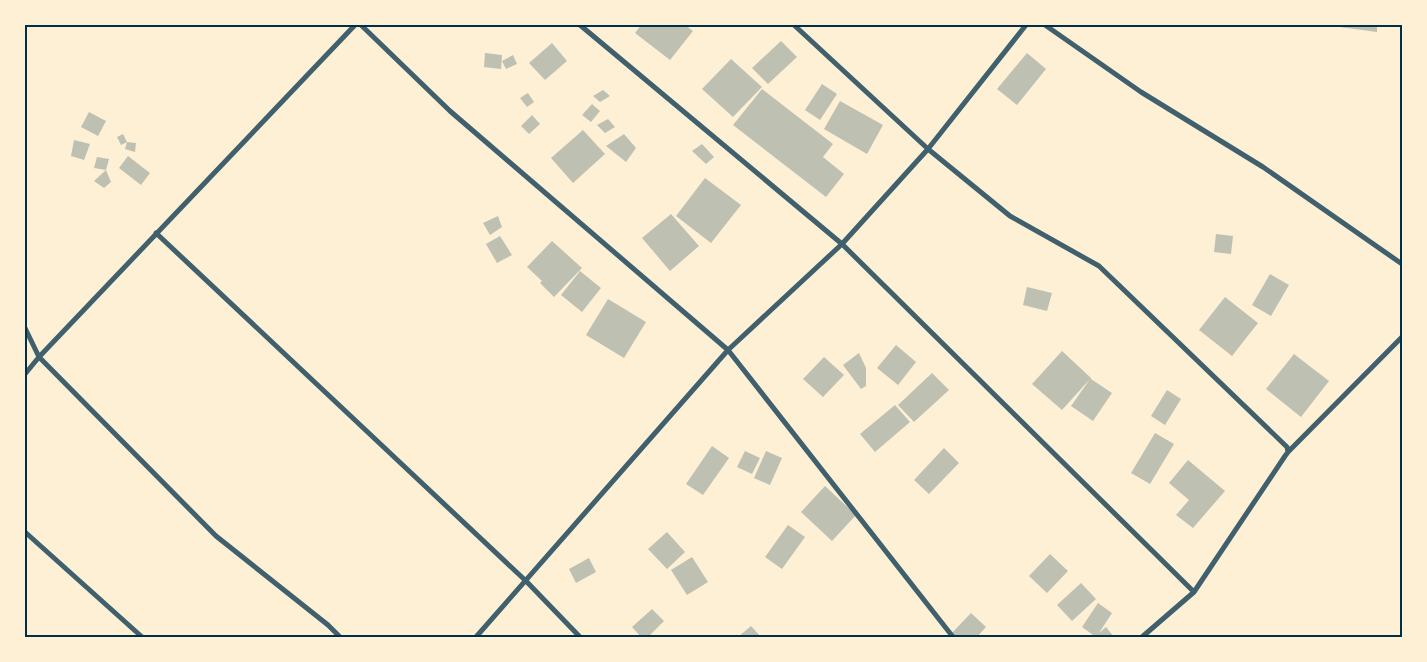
<svg xmlns="http://www.w3.org/2000/svg" width="1427" height="662" font-family="Montserrat,sans-serif">
  <style>
    .building { fill: #bec0b2 }
    .lines { fill: none; stroke-linecap: round; stroke-linejoin: round }
    .minor { stroke: #3f606c; stroke-width: 5 }
    .neatline { fill: none; stroke: #003049; stroke-width: 2 }
  </style>
  <rect width="100%" height="100%" fill="#fdf0d5"/>
  <path class="building" d="M641 25H685L693 31 670 60 635 33Z
    M1332 25H1377V32L1332 26Z
    M781 41 797 57 768 84 752 68Z
    M552 43 567 61 545 80 529 63Z
    M485 53 502 55 501 69 484 67Z
    M1027 53 1046 69 1017 105 997 89Z
    M513 55 517 64 506 69 502 61Z
    M731 59 762 87 733 117 702 89Z
    M822 84 837 94 820 120 805 110Z
    M762 89 833 144 823 157 844 174 826 197 733 125Z
    M603 90 610 96 600 102 593 96Z
    M528 93 534 102 527 107 520 98Z
    M840 101 883 125 867 154 824 129Z
    M592 104 600 111 591 122 582 115Z
    M89 112 106 121 98 136 81 127Z
    M532 115 540 124 529 134 521 126Z
    M608 119 615 127 605 133 597 125Z
    M583 130 605 154 573 183 551 158Z
    M123 134 127 142 136 143 135 152 125 149 127 142 121 145 117 137Z
    M624 134 636 148 626 162 606 146Z
    M74 140 90 144 84 160 71 156Z
    M702 144 714 157 706 164 692 151Z
    M128 156 150 173 141 185 119 168Z
    M97 157 109 159 106 170 111 182 104 188 94 181 106 170 94 168Z
    M705 178 741 205 711 243 676 216Z
    M671 214 699 246 670 271 642 238Z
    M498 216 502 227 490 235 483 223Z
    M1216 234 1233 236 1231 254 1214 252Z
    M500 236 512 255 497 263 486 244Z
    M552 241 582 268 554 297 540 283 542 281 527 267Z
    M580 271 601 288 582 312 561 295Z
    M1270 274 1289 285 1271 316 1252 305Z
    M1027 287 1052 293 1047 311 1023 305Z
    M1225 297 1258 323 1232 356 1199 330Z
    M608 299 646 322 624 358 586 335Z
    M896 345 916 362 898 385 877 368Z
    M1062 351 1091 378V379L1112 393 1093 421 1071 406 1090 379 1062 410 1032 384Z
    M859 353 866 368V386L861 389 843 365Z
    M1294 354 1329 381 1301 417 1266 389Z
    M824 357 844 375 823 397 803 379Z
    M932 373 949 390 914 422 898 405Z
    M1167 390 1181 399 1165 425 1151 416Z
    M895 405 910 422 875 452 860 434Z
    M1155 433 1174 444 1150 484 1131 473Z
    M712 446 729 458 703 495 686 484Z
    M944 448 959 463 929 494 914 480Z
    M745 451 760 458 752 474 737 467Z
    M766 451 782 458 770 485 754 478Z
    M1188 460 1225 491 1193 528 1176 515 1189 500 1169 483Z
    M825 486 856 515 832 541 801 512Z
    M788 525 805 537 782 569 765 557Z
    M667 532 685 552 667 569 648 549Z
    M1050 554 1068 571 1047 593 1029 576Z
    M692 557 708 582 687 595 671 570Z
    M589 558 596 572 576 583 569 569Z
    M1081 583 1096 599 1072 621 1057 605Z
    M1098 603 1112 613 1099 633 1106 627 1114 637H1096L1082 627Z
    M652 609 664 621 648 637H641L632 627Z
    M971 613 986 627 977 637H948Z
    M751 626 761 637H738Z"/>
  <g class="lines">
    <path class="minor" d="M361 25 450 111 728 350 953 637
      M580 25 842 244 1194 592
      M794 25 928 149 1010 216 1099 266 1287 447 1288 452 1285 456 1194 592 1142 637
      M1045 25 1141 92 1263 167 1402 264
      M156 233 526 581 580 637
      M25 328 39 357 216 536 328 625 340 637
      M25 374 39 357 355 25
      M1288 452 1402 337
      M25 532 142 637
      M476 637 728 350 842 244 928 149 1026 25"/>
  </g>
  <rect width="1427" height="662" fill="none" stroke="#fdf0d5" stroke-width="52"/>
  <rect x="26" y="26" width="1375" height="610" class="neatline"/>
</svg>
